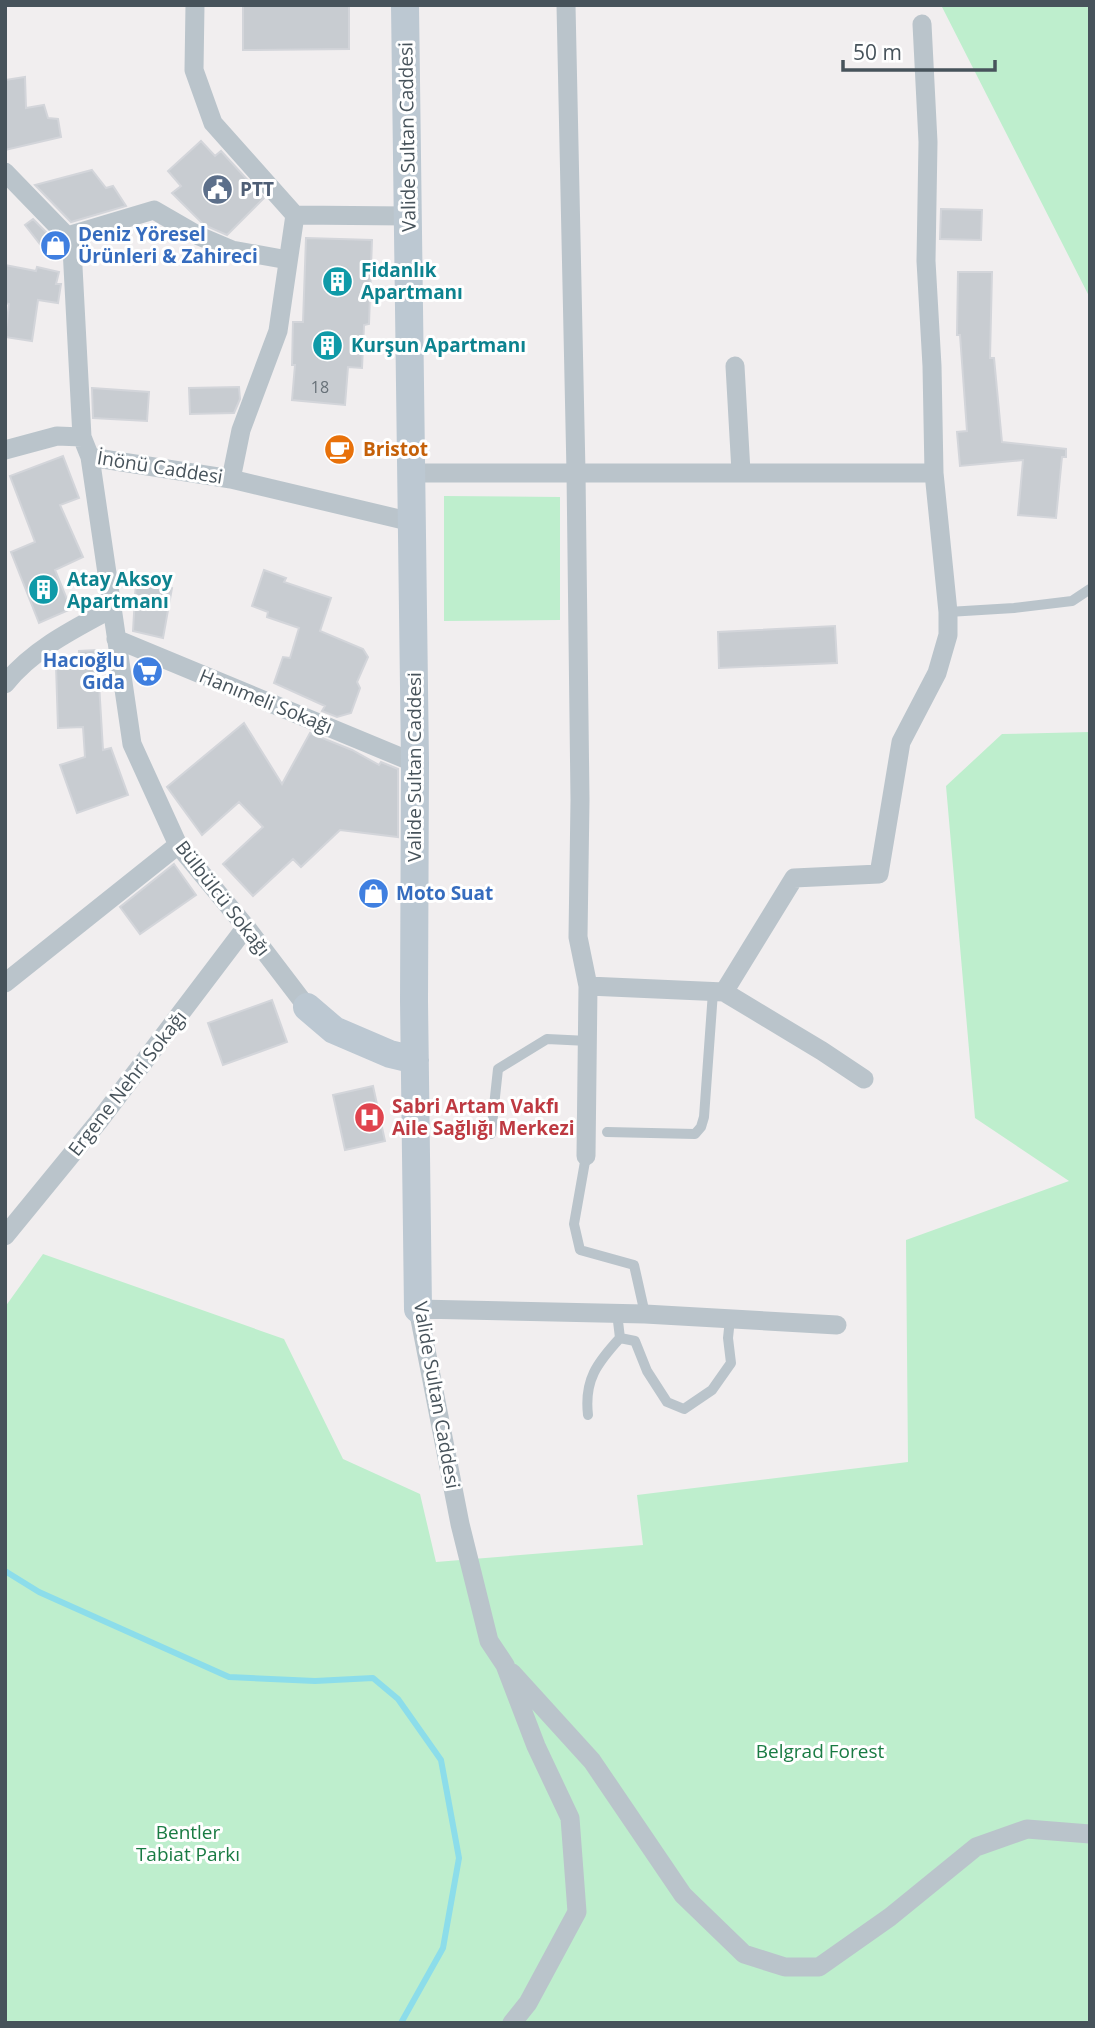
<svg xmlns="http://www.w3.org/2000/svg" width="1095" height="2028" font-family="'Open Sans',sans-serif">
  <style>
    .green { fill: #beeecd }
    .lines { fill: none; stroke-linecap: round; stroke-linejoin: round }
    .stream { stroke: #8cddea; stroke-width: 6 }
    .building { fill: #c8ccd1; stroke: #d3d5da; stroke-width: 2 }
    .lane { stroke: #bac4cb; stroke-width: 10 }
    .street { stroke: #bac4cb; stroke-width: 19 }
    .secondary { stroke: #bcc8d2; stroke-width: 28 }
    .labels { text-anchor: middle; stroke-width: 6; stroke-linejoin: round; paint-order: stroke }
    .number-label { font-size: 16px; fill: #677178 }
    .street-label { font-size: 19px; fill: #47535b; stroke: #fff }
    .service-label { font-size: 19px; font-weight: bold; fill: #4e5e75; stroke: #fff; text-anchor: start }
    .shop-label { font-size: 19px; font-weight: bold; fill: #366cbe; stroke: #fff; text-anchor: start }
    .culture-label { font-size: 19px; font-weight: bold; fill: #0d838f; stroke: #fff; text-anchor: start }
    .food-label { font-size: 19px; font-weight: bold; fill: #c56008; stroke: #fff; text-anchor: start }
    .health-label { font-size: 19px; font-weight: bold; fill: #be3a42; stroke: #fff; text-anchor: start }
    .park-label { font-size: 19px; fill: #197b43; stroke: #fff }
  </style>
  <rect width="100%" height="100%" fill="#f1eeef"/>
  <path class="green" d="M941 5H1090V298Z
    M444 496 560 497V620L444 621Z
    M1090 732V2023H5V1307L43 1254 284 1339 343 1459 420 1494 436 1562 643 1545 637 1495 908 1462 906 1240 1069 1181 975 1118 946 786 1002 734Z"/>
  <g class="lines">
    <path class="stream" d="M5 1571 39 1592 229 1677 315 1681 373 1678 398 1699 441 1760 459 1858 443 1948 401 2023"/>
  </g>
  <path class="building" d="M243 5H349V49L243 50Z
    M25 77 26 108 44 105 48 118 58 119 61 137 5 150V80Z
    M201 141 215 156 221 151 264 198 227 235 204 225 172 193 181 186 168 171Z
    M92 170 106 188 113 186 126 206 71 222 35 185Z
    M941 209 982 210 981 240 940 239Z
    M33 219 57 243 59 249 50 257 25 225Z
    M306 238 372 240 369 324 364 325 362 368 348 367 345 405 292 400 295 365H292L293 322H303Z
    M5 265 36 271 37 267 59 272 56 284H61L58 303 38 300 32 341 5 337 9 304 5 303Z
    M958 272H992L990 358H994L1002 442 1066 449V457H1062L1056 518 1018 515 1023 460 960 466 957 432 967 431 960 335H957Z
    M239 387 240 399 234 413 190 414 189 388Z
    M92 388 149 392 147 421 93 418Z
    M63 456 79 498 60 505 83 557 55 570 71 609 39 623 11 552 35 542 10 476Z
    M264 570 286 578 284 582 331 598 320 631 363 649 368 657 357 682 360 688 351 713 337 717 322 711 325 706 274 683 283 657 290 658 299 628 267 617 268 612 252 606Z
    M136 580 172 588 163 638 133 631Z
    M835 626 837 663 719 668 718 632Z
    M97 650 103 750 111 748 128 795 77 813 60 765 85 757 83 727 58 728 56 665H79V651Z
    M244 723 282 784 310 733 352 750 379 765 381 762 398 769V837L340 830 301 867 293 859 253 896 223 864 263 827 239 802 202 835 167 787Z
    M174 864 196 895 140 934 120 907Z
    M272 1000 287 1042 223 1065 208 1023Z
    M373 1086 385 1141 345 1150 333 1095Z"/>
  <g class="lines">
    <path class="lane" d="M948 612 1014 608 1072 601 1090 589
      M607 1132 695 1134 701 1127 704 1117 713 992
      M491 1134 498 1069 547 1039 588 1041
      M586 1156 574 1224 580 1250 634 1265 645 1314
      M617 1313 620 1338
      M588 1415C584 1380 597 1363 620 1338L635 1341 647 1371 667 1402 684 1409 712 1390 731 1363 728 1338 730 1319"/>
    <path class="street" d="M195 5 194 70 213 123 295 215
      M566 5 576 472 580 800 578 937 588 986 586 1156
      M5 172 67 236 72 248 82 437 90 457 132 744 178 845 246 927 307 1007
      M295 215 408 216
      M67 236 154 210 199 236 232 250 288 260
      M735 366 741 472
      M5 450 57 436 82 437
      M90 457 231 479 412 522
      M411 473H934
      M231 479 241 430 278 331 295 215
      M116 639 415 763
      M5 684C33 649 74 629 113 608
      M5 983 178 845
      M588 986 724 992 822 1051 864 1079
      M724 992 794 878 879 874 901 742 937 673 948 635V612L934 473 932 366 926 261 928 142 922 24
      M5 1236 99 1121 246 927
      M512 1673 592 1761 683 1895 744 1954 785 1967H819L890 1917 976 1847 1027 1829 1090 1834
      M512 2023 528 2003 577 1912 570 1818 536 1746 505 1665 489 1641 460 1524 418 1309 645 1314 837 1325"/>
    <path class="secondary" d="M405 5 415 763 414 1001 418 1309
      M307 1007 334 1030 390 1054 415 1060"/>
  </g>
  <defs>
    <symbol id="civic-disc" viewBox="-11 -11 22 22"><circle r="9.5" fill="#5c6f8a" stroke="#fff"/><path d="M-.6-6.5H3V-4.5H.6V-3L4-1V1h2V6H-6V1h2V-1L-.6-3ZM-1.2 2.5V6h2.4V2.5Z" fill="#fff"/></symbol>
    <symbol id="shop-disc" viewBox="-11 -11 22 22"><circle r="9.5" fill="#3f7fe0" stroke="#fff"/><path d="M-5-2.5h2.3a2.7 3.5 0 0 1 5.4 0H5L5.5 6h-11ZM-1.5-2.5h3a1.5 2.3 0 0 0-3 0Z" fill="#fff"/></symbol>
    <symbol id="building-disc" viewBox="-11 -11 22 22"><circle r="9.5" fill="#0f9aa8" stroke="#fff"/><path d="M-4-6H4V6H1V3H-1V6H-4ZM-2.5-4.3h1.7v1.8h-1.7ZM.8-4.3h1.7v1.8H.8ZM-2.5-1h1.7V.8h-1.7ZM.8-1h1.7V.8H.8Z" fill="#fff"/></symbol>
    <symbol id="cafe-disc" viewBox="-11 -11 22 22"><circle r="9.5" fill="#e8710a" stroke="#fff"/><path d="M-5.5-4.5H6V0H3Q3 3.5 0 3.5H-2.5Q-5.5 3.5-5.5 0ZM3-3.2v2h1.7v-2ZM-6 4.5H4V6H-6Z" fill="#fff"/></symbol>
    <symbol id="supermarket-disc" viewBox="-11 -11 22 22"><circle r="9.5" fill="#3f7fe0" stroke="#fff"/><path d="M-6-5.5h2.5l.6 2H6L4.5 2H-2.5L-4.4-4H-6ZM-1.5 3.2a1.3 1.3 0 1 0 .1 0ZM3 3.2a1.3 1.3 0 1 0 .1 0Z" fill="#fff"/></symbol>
    <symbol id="hospital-disc" viewBox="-11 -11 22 22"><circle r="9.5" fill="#e0444e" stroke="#fff"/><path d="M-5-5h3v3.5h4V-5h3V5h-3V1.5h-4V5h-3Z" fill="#fff"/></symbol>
  </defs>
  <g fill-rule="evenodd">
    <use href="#civic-disc" x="200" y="172" width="35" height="35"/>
    <use href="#shop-disc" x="38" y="228" width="35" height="35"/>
    <use href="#building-disc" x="320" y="264" width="35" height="35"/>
    <use href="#building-disc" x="310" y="328" width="35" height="35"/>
    <use href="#cafe-disc" x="322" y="432" width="35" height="35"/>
    <use href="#building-disc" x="26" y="572" width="35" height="35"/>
    <use href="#supermarket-disc" x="130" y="654" width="35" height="35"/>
    <use href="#shop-disc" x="356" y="876" width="35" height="35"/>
    <use href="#hospital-disc" x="352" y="1100" width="35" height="35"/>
  </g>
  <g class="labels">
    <g class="number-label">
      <text x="320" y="393">18</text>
    </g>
    <g class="street-label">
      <text transform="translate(407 137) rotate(-91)" y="7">Valide Sultan Caddesi</text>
      <text transform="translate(160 467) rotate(9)" y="7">İnönü Caddesi</text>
      <text transform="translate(266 701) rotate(22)" y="7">Hanımeli Sokağı</text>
      <text transform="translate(414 767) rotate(-90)" y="7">Valide Sultan Caddesi</text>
      <text transform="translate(223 898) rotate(52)" y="7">Bülbülcü Sokağı</text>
      <text transform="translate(127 1083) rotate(-52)" y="7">Ergene Nehri Sokağı</text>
      <text transform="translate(437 1395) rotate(80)" y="7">Valide Sultan Caddesi</text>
    </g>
    <g class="service-label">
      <text x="240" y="196">PTT</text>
    </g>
    <g class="shop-label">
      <text x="78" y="241">Deniz Yöresel<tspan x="78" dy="22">Ürünleri &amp; Zahireci</tspan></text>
      <text x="125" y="667" text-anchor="end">Hacıoğlu<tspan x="125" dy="22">Gıda</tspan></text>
      <text x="396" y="900">Moto Suat</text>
    </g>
    <g class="culture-label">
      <text x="361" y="277">Fidanlık<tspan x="361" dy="22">Apartmanı</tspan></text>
      <text x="351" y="352">Kurşun Apartmanı</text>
      <text x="67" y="586">Atay Aksoy<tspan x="67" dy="22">Apartmanı</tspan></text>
    </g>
    <g class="food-label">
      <text x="363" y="456">Bristot</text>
    </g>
    <g class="health-label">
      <text x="392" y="1113">Sabri Artam Vakfı<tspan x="392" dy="22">Aile Sağlığı Merkezi</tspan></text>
    </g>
    <g class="park-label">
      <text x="820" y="1758">Belgrad Forest</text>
      <text x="188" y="1839">Bentler<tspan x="188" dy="22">Tabiat Parkı</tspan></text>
    </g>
  </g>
  <rect width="1095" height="2028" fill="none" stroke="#47535b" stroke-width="14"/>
  <path d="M843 60v10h152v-10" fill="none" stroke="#47535b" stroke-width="3.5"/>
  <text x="853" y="60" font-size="21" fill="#47535b" stroke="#ffffff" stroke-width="5" paint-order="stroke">50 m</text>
</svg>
